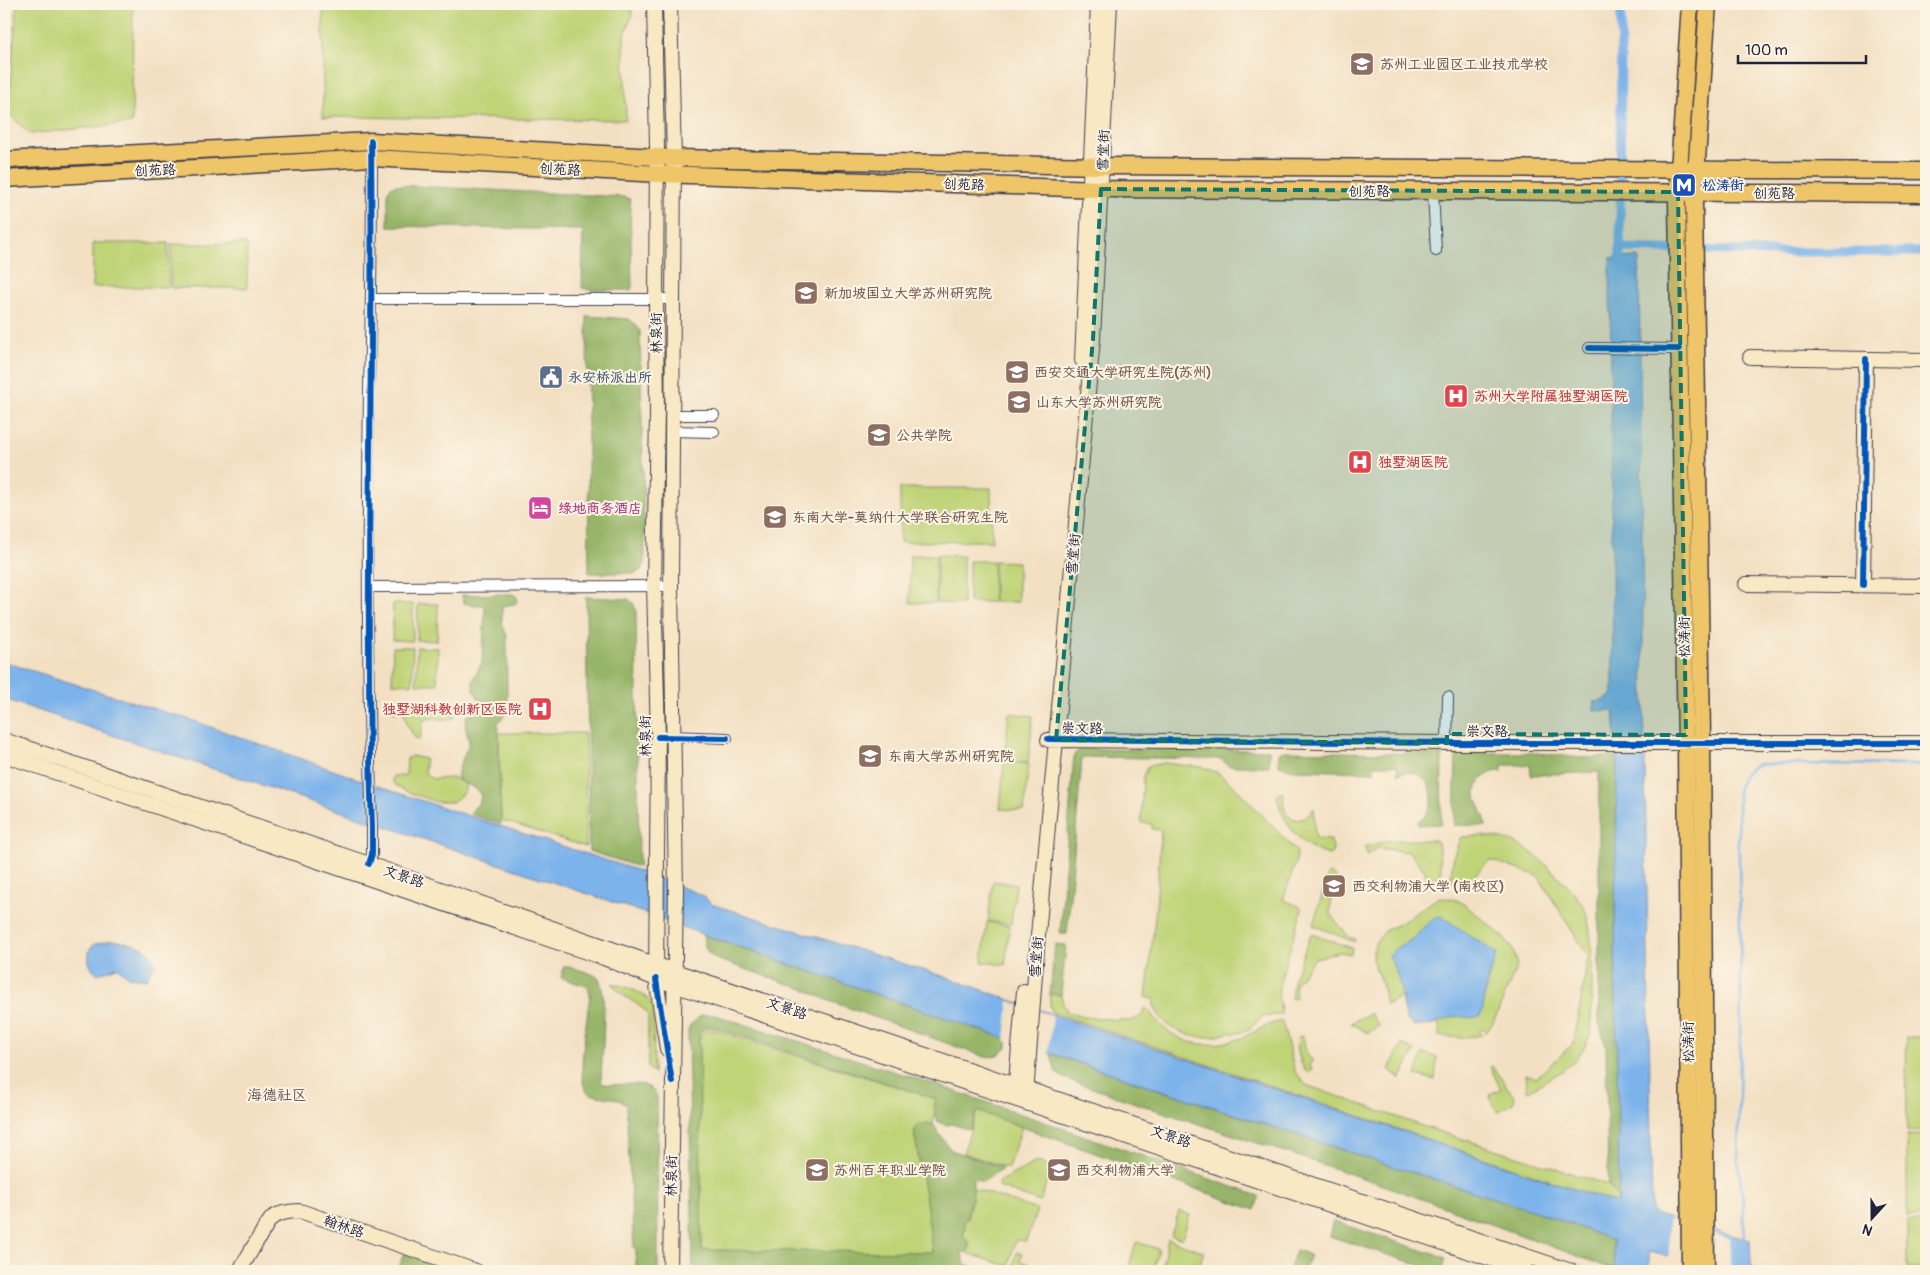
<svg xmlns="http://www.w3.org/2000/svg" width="1930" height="1275" font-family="Pangolin,'LXGW WenKai TC',sans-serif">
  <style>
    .green { fill: #bfd377; stroke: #707a59 }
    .forest { fill: #97b568; stroke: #5c6c52 }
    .water { fill: #7db3eb; stroke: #506a93 }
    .pier { fill: #f3e0c3 }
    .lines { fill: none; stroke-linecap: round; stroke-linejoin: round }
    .stream { stroke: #7db3eb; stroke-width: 2.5 }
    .canal { stroke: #7db3eb; stroke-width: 9 }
    .street-casing { stroke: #413e4f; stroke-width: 12 }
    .secondary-casing { stroke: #413e4f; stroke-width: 16 }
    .primary-casing { stroke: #413e4f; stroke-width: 19 }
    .street { stroke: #fff; stroke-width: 10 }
    .secondary { stroke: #f8e8c3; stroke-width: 14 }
    .primary { stroke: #eec569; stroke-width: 16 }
    .cycleway-casing { stroke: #fcf5e5; stroke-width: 9 }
    .cycleway { stroke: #0057b8; stroke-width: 6 }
    .marked { fill: #0f766e; fill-opacity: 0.2; stroke: #0f766e; stroke-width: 4; stroke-dasharray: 10 6; stroke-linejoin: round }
    .labels { text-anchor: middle; stroke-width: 4; stroke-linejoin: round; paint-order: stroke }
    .education-label { font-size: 14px; font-weight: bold; fill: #785e54; stroke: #fcf5e5; text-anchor: start }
    .street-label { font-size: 14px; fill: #22223b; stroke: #fcf5e5 }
    .transit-label { font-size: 14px; font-weight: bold; fill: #164399; stroke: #fcf5e5; text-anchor: start }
    .service-label { font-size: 14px; font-weight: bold; fill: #4e5e75; stroke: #fcf5e5; text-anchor: start }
    .health-label { font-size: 14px; font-weight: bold; fill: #be3a42; stroke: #fcf5e5; text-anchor: start }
    .hotel-label { font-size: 14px; font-weight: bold; fill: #b23c85; stroke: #fcf5e5; text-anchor: start }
    .neighbourhood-label { font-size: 15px; fill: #5f5051; stroke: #fcf5e5 }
  </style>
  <rect width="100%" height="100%" fill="#fcf5e5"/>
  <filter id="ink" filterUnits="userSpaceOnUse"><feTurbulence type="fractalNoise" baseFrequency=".02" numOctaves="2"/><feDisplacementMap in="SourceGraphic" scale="10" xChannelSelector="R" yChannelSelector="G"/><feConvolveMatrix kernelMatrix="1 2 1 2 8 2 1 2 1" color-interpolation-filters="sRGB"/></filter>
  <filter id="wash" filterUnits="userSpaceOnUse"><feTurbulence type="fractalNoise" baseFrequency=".0096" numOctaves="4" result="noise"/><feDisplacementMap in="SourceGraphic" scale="20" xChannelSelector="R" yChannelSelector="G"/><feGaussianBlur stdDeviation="1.12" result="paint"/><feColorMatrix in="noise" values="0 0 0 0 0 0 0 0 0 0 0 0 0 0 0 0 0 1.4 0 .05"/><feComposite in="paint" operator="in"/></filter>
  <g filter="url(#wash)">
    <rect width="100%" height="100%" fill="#f3e0c3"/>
    <path class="green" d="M17 4H133L132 123 30 134 8 113Z
      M323 4H632V16L624 36 626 120 323 117Z
      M93 243H168L169 287H93Z
      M171 244H247V288H171Z
      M900 488H991L992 541 900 542Z
      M910 555H936V603H910Z
      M937 555 963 556V604L937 603Z
      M969 561H993V602H969Z
      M994 561 1018 562V602H994Z
      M393 604H413V641L392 640Z
      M418 604H438L437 641 417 640Z
      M393 647H413L412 684 392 683Z
      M417 647 438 648 437 684H416Z
      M395 703 454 705 452 708 455 713 454 718C445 723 434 714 423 721L420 739H416L407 725 403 707 398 706 396 712 393 711Z
      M1009 713 1033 716 1028 763 1004 760Z
      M499 733H585L586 847 501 820Z
      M412 756 425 759V772L428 776 433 779 453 778 465 784V791L453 802H437L405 791 394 784 392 780 393 776H403L406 774 407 758Z
      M1004 762 1029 764 1024 811 1000 809Z
      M1164 763 1202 767 1218 773 1235 787 1297 852 1296 862 1283 900 1299 906 1302 909 1280 982 1278 994 1282 1014 1262 1017 1247 1031 1233 1034 1232 1032C1224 1034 1217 1037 1209 1037 1185 1038 1154 1024 1153 998H1146L1156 908 1161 830 1152 829V824L1141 823 1143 776 1148 766Z
      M1280 793H1284C1279 816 1300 831 1314 808 1315 817 1313 832 1317 839L1330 840 1333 847 1332 853 1329 855C1301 848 1282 823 1277 795Z
      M1481 836C1514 839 1525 845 1549 868 1561 879 1576 893 1584 908 1596 931 1591 1003 1591 1031 1581 1066 1557 1073 1529 1091L1527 1090 1526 1074 1536 1078 1574 1043 1588 956 1538 876 1490 860 1467 883 1464 879 1450 880 1454 855 1461 837Z
      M1390 840H1435L1438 842 1442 880 1427 881 1425 871 1409 852 1377 848 1368 855 1364 847Z
      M1331 873 1336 878 1333 881 1330 914 1349 937 1355 939 1354 942 1313 925 1328 875Z
      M993 881 1016 884 1011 924 988 921Z
      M1439 897 1457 900 1464 904C1482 920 1517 941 1517 966L1494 1021 1486 1033 1483 1029 1479 1031 1482 1035 1461 1038 1439 1036V1023L1418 1026 1408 1021 1401 997 1386 1005 1383 987 1372 959 1373 951 1376 942 1387 929 1401 923Z
      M987 922 1010 926 1005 965 982 962Z
      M1311 934 1352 948 1351 954 1339 952 1315 958 1295 984 1296 998 1291 999 1293 981Z
      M612 983C627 988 650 992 653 1010L654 1073 648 1068V1014C638 1001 623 1000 612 983Z
      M1050 994 1061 995 1063 1004 1067 1011 1085 1017 1130 1021 1142 1016 1144 1008C1152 1010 1154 1019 1160 1024 1166 1031 1174 1035 1182 1039 1201 1048 1228 1044 1246 1036 1259 1030 1267 1023 1282 1021L1295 1072 1306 1085 1422 1126 1608 1185 1619 1199 1618 1202 1610 1201 1052 1012 1050 1005Z
      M1370 1013 1379 1026 1367 1033 1351 1023Z
      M707 1028 940 1100 931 1130 938 1254 702 1250 693 1046Z
      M1303 1036 1306 1053 1313 1061 1309 1064 1312 1070 1308 1073C1300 1067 1296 1048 1298 1037Z
      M1906 1037H1926V1130L1907 1131Z
      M1402 1044 1415 1051 1400 1079 1389 1069Z
      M1423 1053 1437 1057 1435 1080 1416 1075Z
      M1492 1066 1515 1098 1513 1103 1497 1112 1489 1094 1501 1089 1490 1067Z
      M977 1111 1022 1127 1008 1168 963 1153Z
      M1907 1135H1926V1217H1907Z
      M1036 1162 1052 1166 1040 1202 999 1187 1000 1181Z
      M972 1188 1037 1210 1026 1241 1016 1240 1008 1266 966 1253 969 1249V1242L963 1236 965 1228 964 1221C967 1216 974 1196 972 1188Z
      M1179 1211 1190 1215 1182 1239 1171 1235Z
      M1907 1222H1926V1268H1907Z
      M1168 1239 1204 1252 1197 1271H1168L1163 1263Z
      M1136 1242 1159 1249 1153 1271H1134L1128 1269Z
      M1017 1252 1022 1254 1020 1261 1051 1271H1022L1013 1268Z"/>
    <path class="forest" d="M396 185 624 197 630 199 632 286 631 290H591L582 288 583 230 388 226V190L391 187Z
      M587 316 629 319 635 324 640 331 645 563 641 570 636 573H589Z
      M512 594 516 596 518 600 515 604 502 606V623L507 636V711L498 723 501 824 470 814C474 806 483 804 480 793 474 785 464 785 457 779 458 766 465 755 469 743 468 734 463 726 467 716L477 712 481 704C479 698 473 691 473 685 472 677 479 670 482 662L485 609 484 605H473L463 603 462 595Z
      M586 597 628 599 633 603 636 610 639 867 589 851Z
      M1080 749 1269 750V766H1229L1221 759 1082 757 1067 934H1060L1074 755Z
      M1284 751 1440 754 1442 755 1441 824 1418 825V821C1421 819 1426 816 1427 813 1441 792 1422 764 1398 774L1397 765H1374V772L1293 770 1279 765V753Z
      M1456 753H1538L1582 758 1617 756 1619 1199 1608 1185 1606 1047 1599 1022V772L1531 775 1530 765H1502V772C1495 770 1490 773 1484 777 1464 794 1487 811 1486 826L1454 825Z
      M704 935 1007 1039V1048C1000 1055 994 1057 985 1057L827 1000 806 990 716 959C707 954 702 945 704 935Z
      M1055 944 1066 945 1061 995 1050 994Z
      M564 966C572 968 593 972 598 978 609 990 601 1063 601 1083 618 1089 649 1075 657 1097L658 1271H636V1248H634L626 1106C619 1095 605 1099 594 1095 590 1094 586 1092 585 1088 577 1075 588 1013 590 995L588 988 586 986 561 978Z
      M702 1015H715L934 1084 1259 1196 1255 1210 977 1111 970 1130 952 1124 946 1125 938 1122 934 1108 936 1099 709 1026 704 1028 699 1035 702 1250 932 1252 927 1208 914 1132 918 1125 928 1123 934 1125 937 1131 951 1150 1003 1168 983 1182 973 1178V1193L972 1200 969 1204 968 1218 964 1221 965 1227 963 1236 969 1242V1249L966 1253 961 1251 965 1264 984 1271H702L701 1267H693L688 1031 690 1025Z
      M1051 1054 1367 1158 1541 1213 1613 1240 1615 1270C1510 1231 1404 1191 1297 1156 1219 1130 1141 1106 1064 1078L1056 1073Z
      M1333 1221 1446 1258 1442 1271H1438L1329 1236Z
      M405 1249 464 1271H398Z
      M1296 1250 1310 1255 1304 1271H1289Z"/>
    <path class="water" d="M1639 257 1643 640 1652 1210 1657 1215 1750 1240 1751 1264 1755 1271H1703L1666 1256 1649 1252V1271H1615L1613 1240 1541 1213 1367 1158 977 1029 710 937 633 909 4 699V662L194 721 395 792 642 872 704 896 711 904 949 978 1016 1002 1610 1201 1618 1202 1619 1196 1615 933 1617 759 1614 711 1611 710 1594 711V702C1602 701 1608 700 1613 693L1610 258Z
      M1441 916 1497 954 1490 973 1485 992 1483 1009 1480 1016C1471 1020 1463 1015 1454 1017 1442 1020 1429 1027 1416 1026 1400 1023 1403 997 1400 985 1398 975 1393 965 1389 956 1397 945 1402 946 1412 939 1422 932 1428 918 1441 916Z
      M112 940C129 943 150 944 155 964L146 979 129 977 117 967 98 974C88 967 87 959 90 948L95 944Z"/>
    <path class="pier" d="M1009 1001 1053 1016 1048 1055 1005 1041Z
      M1669 1218 1730 1239V1271H1696L1669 1260Z"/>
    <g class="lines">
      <path class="stream" d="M1744 1241 1743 1202 1738 1160 1741 989 1738 792 1743 775 1757 764 1926 765"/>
      <path class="canal" d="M1619 248 1774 252H1926
        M1620 269 1621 4"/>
    </g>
  </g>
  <g filter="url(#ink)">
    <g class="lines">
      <defs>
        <path id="street" d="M1433 191 1436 251
          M372 299H672
          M1589 348 1679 349
          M672 415H714
          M672 431 714 432
          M368 587 671 586
          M668 736 727 738
          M1447 743 1448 697
          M369 864 372 854V828C367 683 367 538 369 393 371 313 372 234 372 154"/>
        <path id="secondary" d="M654 4 657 147 656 298 657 413 654 585 658 737 656 979 667 1049
          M670 4 674 158 671 586 676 890 670 1271
          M1750 357 1926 360
          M1082 360 1098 4
          M1746 584 1926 586
          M1863 585 1866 359
          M4 740 369 864 675 971 1571 1271
          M1048 740 1447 743H1926
          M4 755 604 958 656 979 1527 1271
          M1015 1092 1024 991
          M1026 1095 1038 935 1093 339 1110 4
          M239 1271C246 1261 267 1221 273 1217 282 1212 290 1211 300 1211L476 1271"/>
        <path id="primary" d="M1690 4 1677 201 1686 744 1690 1271
          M4 160 371 141 674 158 1102 166 1926 171
          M4 179 372 158 659 174 1101 189 1926 194
          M1706 1271 1702 735 1694 202 1708 4"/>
      </defs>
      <use href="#street" class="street-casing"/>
      <use href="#secondary" class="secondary-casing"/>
      <use href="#primary" class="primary-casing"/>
      <use href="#street" class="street"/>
      <use href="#secondary" class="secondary"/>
      <use href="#primary" class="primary"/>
      <defs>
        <path id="cycleway" d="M1589 348 1679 349
          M1863 585 1866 359
          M658 737 727 738
          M1048 739 1447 743H1926
          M369 864 372 854V828C364 599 374 370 371 141
          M656 979 672 1082"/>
      </defs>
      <use href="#cycleway" class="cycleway-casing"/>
      <use href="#cycleway" class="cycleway"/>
    </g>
  </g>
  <path class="marked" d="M1101 189 1678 192 1686 735 1447 734V743L1056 740 1093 339Z"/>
  <defs>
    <symbol id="school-square" viewBox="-11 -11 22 22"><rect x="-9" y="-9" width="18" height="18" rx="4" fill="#8d6e63" stroke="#fcf5e5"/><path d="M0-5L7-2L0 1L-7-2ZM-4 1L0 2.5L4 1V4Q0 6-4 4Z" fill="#fff"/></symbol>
    <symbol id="metro-square" viewBox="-11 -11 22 22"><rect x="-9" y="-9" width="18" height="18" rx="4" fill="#1a4fb4" stroke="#fcf5e5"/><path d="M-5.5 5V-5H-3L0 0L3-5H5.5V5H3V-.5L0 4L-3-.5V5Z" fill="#fff"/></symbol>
    <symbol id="university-square" viewBox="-11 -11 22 22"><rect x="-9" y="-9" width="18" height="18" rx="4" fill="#8d6e63" stroke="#fcf5e5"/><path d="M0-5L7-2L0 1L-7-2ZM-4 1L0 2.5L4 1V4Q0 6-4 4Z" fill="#fff"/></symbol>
    <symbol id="civic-square" viewBox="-11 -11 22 22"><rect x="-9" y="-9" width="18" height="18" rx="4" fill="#5c6f8a" stroke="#fcf5e5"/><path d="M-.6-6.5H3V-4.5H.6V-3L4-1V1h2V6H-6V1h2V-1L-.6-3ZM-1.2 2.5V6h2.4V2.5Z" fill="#fff"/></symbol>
    <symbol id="hospital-square" viewBox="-11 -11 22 22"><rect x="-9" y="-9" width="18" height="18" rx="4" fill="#e0444e" stroke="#fcf5e5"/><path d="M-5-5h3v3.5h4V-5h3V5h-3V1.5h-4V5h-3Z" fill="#fff"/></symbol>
    <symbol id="hotel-square" viewBox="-11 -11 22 22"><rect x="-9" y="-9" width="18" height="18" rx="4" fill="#d1479c" stroke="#fcf5e5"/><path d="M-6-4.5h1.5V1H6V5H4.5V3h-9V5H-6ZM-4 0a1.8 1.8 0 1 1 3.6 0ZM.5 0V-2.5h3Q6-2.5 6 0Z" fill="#fff"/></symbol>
  </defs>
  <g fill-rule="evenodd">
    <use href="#school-square" x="1348" y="50" width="28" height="28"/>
    <use href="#metro-square" x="1670" y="171" width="28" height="28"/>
    <use href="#university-square" x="792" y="279" width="28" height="28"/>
    <use href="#university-square" x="1003" y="358" width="28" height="28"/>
    <use href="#civic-square" x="537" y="363" width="28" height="28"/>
    <use href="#hospital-square" x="1442" y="382" width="28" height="28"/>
    <use href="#university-square" x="1005" y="388" width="28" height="28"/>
    <use href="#university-square" x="865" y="421" width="28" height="28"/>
    <use href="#hospital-square" x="1346" y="448" width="28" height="28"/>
    <use href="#hotel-square" x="526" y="494" width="28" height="28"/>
    <use href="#university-square" x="761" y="503" width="28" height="28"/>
    <use href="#hospital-square" x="526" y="695" width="28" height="28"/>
    <use href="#university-square" x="856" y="742" width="28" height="28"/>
    <use href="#university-square" x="1320" y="872" width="28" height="28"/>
    <use href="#university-square" x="803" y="1156" width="28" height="28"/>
    <use href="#university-square" x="1045" y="1156" width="28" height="28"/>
  </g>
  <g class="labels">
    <g class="education-label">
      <text x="1380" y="69">苏州工业园区工业技术学校</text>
      <text x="824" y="298">新加坡国立大学苏州研究院</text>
      <text x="1034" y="377">西安交通大学研究生院(苏州)</text>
      <text x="1036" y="407">山东大学苏州研究院</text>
      <text x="896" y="440">公共学院</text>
      <text x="792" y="522">东南大学-莫纳什大学联合研究生院</text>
      <text x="888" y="761">东南大学苏州研究院</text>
      <text x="1352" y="891">西交利物浦大学 (南校区)</text>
      <text x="834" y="1175">苏州百年职业学院</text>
      <text x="1076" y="1175">西交利物浦大学</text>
    </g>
    <g class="street-label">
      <text transform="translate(1103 150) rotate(-88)" y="5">雪堂街</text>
      <text transform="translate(560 169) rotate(3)" y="5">创苑路</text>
      <text transform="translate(155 170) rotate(-3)" y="5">创苑路</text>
      <text transform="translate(964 184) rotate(2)" y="5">创苑路</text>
      <text x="1369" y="196">创苑路</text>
      <text x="1774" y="198">创苑路</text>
      <text transform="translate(656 333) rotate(-91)" y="5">林泉街</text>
      <text transform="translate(1073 554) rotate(-85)" y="5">雪堂街</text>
      <text transform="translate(1684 637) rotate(-91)" y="5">松涛街</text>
      <text transform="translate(1082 728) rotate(1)" y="5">崇文路</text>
      <text x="1487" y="736">崇文路</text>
      <text transform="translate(645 736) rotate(-91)" y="5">林泉街</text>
      <text transform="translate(404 876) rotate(19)" y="5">文景路</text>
      <text transform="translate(1036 957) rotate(-85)" y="5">雪堂街</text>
      <text transform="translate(787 1008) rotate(18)" y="5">文景路</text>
      <text transform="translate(1688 1042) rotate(-91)" y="5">松涛街</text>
      <text transform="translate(1171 1136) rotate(19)" y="5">文景路</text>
      <text transform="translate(671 1176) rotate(-89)" y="5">林泉街</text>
      <text transform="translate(344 1226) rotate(19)" y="5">翰林路</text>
    </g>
    <g class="transit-label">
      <text x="1702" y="190">松涛街</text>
    </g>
    <g class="service-label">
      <text x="568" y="382">永安桥派出所</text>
    </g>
    <g class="health-label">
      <text x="1474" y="401">苏州大学附属独墅湖医院</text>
      <text x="1378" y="467">独墅湖医院</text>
      <text x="522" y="714" text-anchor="end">独墅湖科教创新区医院</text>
    </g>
    <g class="hotel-label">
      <text x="558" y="513">绿地商务酒店</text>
    </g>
    <g class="neighbourhood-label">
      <text x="277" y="1100">海德社区</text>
    </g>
  </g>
  <rect width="1930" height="1275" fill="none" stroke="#fcf5e5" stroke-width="20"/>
  <g transform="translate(1872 1218) rotate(201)" stroke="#fcf5e5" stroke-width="4" paint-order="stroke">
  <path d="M0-4L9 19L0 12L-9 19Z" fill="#22223b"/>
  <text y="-8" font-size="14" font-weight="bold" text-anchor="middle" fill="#22223b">N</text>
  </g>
  <path d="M1738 55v8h128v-8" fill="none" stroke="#22223b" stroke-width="2.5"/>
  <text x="1745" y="55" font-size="15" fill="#22223b" stroke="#fcf5e5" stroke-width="4" paint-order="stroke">100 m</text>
</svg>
